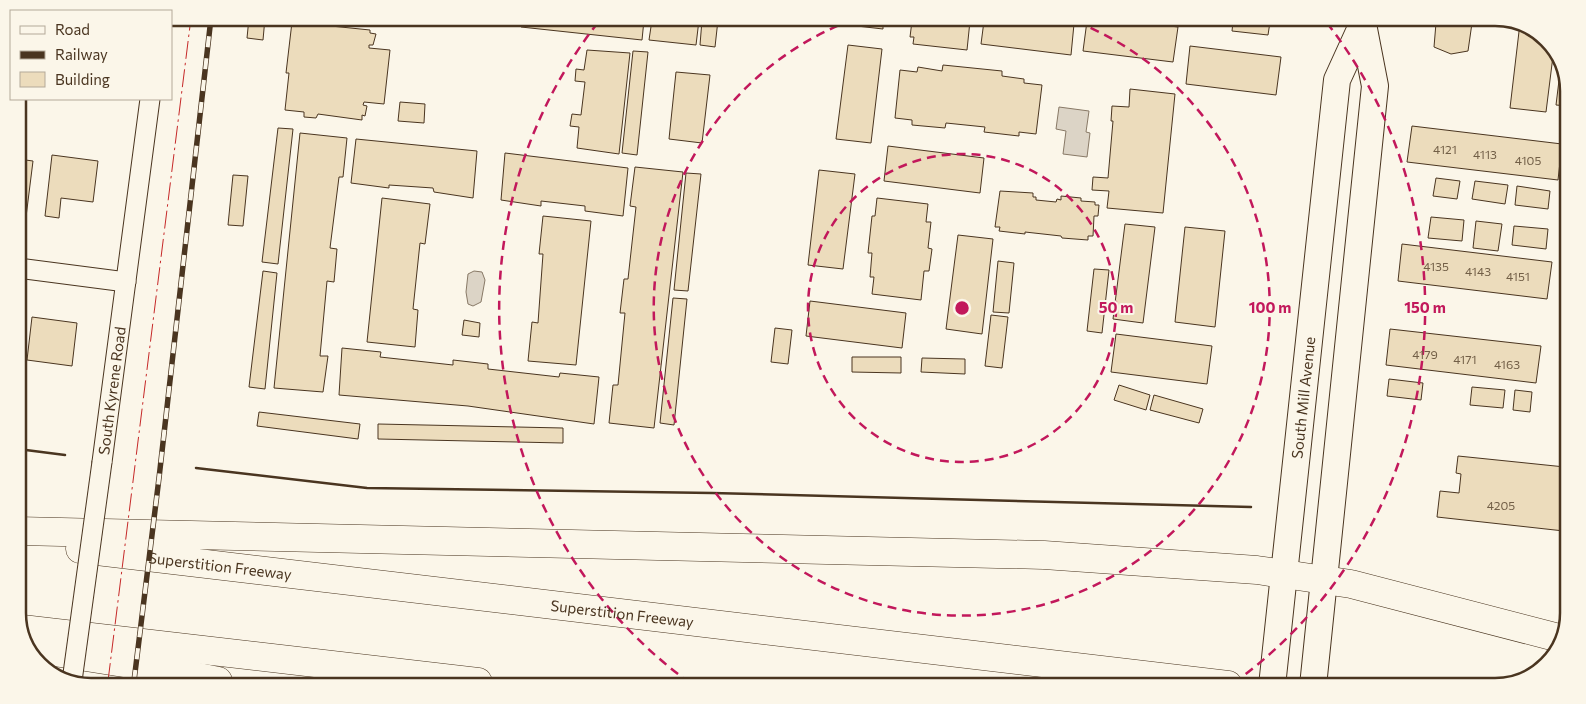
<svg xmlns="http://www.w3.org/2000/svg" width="1586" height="704" font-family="Commissioner,sans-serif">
<rect width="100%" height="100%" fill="#fbf6e9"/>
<!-- water -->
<path fill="#dcd4c6" stroke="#887966" d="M 1059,107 L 1089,111 L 1086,132 L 1090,133 L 1087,157 L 1063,154 L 1066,131 L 1056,129 Z
M 474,271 L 482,272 L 485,280 L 481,302 L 473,306 L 468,304 L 466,292 L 468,274 Z"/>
<!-- building -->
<path fill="#ecdcbc" stroke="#4a3520" d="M 249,18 L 265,18 L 263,40 L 247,38 Z
M 447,19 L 492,19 L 492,24 Z
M 522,19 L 644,20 L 642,40 L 521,27 Z
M 652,20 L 699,20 L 696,45 L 649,40 Z
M 702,20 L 718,20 L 715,47 L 700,45 Z
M 848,21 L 883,21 L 883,29 L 848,25 Z
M 912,21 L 970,21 L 967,50 L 913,44 L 914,37 L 910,37 Z
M 984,21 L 1049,21 L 1074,24 L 1071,55 L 981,44 Z
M 1087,21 L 1139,22 L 1178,27 L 1173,62 L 1083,51 Z
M 292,22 L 370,30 L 370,33 L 376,34 L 373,45 L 369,45 L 369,48 L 390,50 L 384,104 L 364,102 L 363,105 L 367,106 L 365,116 L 362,115 L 362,120 L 318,114 L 316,118 L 304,117 L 304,112 L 285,110 L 289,73 L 286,73 Z
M 1233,22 L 1270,22 L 1268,35 L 1232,31 Z
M 1436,23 L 1472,23 L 1468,51 L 1451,54 L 1434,47 Z
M 1520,23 L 1523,23 L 1554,48 L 1546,112 L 1510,108 Z
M 848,45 L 882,49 L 871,143 L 836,139 Z
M 1190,46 L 1281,57 L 1276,95 L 1186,84 Z
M 587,50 L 630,53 L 619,154 L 577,148 L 579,127 L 570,126 L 572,114 L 581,115 L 585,82 L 575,81 L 576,69 L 584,70 Z
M 633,51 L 648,52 L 637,155 L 622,153 Z
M 943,65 L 1002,71 L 1002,76 L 1024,79 L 1024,83 L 1042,85 L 1036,134 L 1019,132 L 1019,136 L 984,132 L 985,127 L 946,123 L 945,128 L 912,125 L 912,120 L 895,118 L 900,70 L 917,72 L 918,67 L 942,71 Z
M 676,72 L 710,75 L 702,143 L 669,139 Z
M 1560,72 L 1563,72 L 1568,87 L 1568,106 L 1556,105 Z
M 1130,89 L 1175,94 L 1163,213 L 1107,208 L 1109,191 L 1092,190 L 1093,177 L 1108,178 L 1113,121 L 1111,121 L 1112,106 L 1129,107 Z
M 400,102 L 425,104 L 424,123 L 398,121 Z
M 1412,126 L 1562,144 L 1558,180 L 1407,162 Z
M 278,128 L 293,129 L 278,264 L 262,262 Z
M 300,133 L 347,138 L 343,177 L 339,177 L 330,248 L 337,249 L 334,282 L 327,281 L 320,356 L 328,356 L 323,392 L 274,388 Z
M 356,139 L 477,151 L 473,198 L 434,192 L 433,188 L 389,185 L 389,188 L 351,183 Z
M 888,146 L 984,158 L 980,193 L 884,181 Z
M 505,153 L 628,168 L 623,216 L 585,211 L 585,206 L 541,201 L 541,206 L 501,200 Z
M 52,155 L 98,161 L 93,202 L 61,198 L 59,218 L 45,216 Z
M 18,159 L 33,161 L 26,217 L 18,216 Z
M 635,167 L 683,172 L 654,428 L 609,423 L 613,385 L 618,385 L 625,313 L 620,313 L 624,279 L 628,279 L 636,207 L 630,206 Z
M 819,170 L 855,174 L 843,269 L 808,265 Z
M 686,173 L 701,174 L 688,291 L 674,290 Z
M 233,175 L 248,176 L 243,226 L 228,225 Z
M 1436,178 L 1460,181 L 1457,199 L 1433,196 Z
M 1475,181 L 1508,185 L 1505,204 L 1472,199 Z
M 1517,186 L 1550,191 L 1548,209 L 1515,205 Z
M 1000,191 L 1033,193 L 1033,197 L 1036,197 L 1036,200 L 1056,202 L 1057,199 L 1061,200 L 1061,196 L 1081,198 L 1081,201 L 1095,202 L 1095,205 L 1099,205 L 1098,216 L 1094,216 L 1093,236 L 1088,236 L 1088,240 L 1062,238 L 1061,236 L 1025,232 L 1025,234 L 999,231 L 1000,227 L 995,227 Z
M 382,198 L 430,204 L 425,244 L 420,243 L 413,309 L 418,310 L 415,347 L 367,342 Z
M 877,198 L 928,204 L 926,222 L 931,222 L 928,248 L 932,249 L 929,271 L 924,271 L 921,300 L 872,294 L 874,277 L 870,277 L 872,253 L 868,253 L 872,216 L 875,216 Z
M 543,216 L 591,221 L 576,365 L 528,361 L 532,322 L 538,323 L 543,254 L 539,254 Z
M 1431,217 L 1464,220 L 1462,241 L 1428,238 Z
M 1476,221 L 1502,224 L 1498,251 L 1473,248 Z
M 1125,224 L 1155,227 L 1143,323 L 1113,319 Z
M 1514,226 L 1548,229 L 1546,249 L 1512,245 Z
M 1185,227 L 1225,231 L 1215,327 L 1175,322 Z
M 958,235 L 993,239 L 982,334 L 946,329 Z
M 1402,244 L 1552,262 L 1547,299 L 1398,281 Z
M 998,261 L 1014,263 L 1009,313 L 993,312 Z
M 1094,269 L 1109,270 L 1102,333 L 1087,331 Z
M 263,271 L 277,273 L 265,389 L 249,387 Z
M 673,298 L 687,299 L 674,425 L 660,423 Z
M 810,301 L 906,313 L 902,348 L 806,336 Z
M 991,315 L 1008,317 L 1002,368 L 985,366 Z
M 32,317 L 77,323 L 72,366 L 27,360 Z
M 464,320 L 480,323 L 479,337 L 462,335 Z
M 775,328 L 792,330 L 788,364 L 771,362 Z
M 1390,329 L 1541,346 L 1536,383 L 1386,365 Z
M 1116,334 L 1212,346 L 1207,384 L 1111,372 Z
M 342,348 L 381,352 L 380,357 L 453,365 L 453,360 L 488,364 L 488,369 L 559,377 L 560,373 L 599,377 L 594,424 L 468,406 L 339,395 Z
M 852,357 L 901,357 L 901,373 L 852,372 Z
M 922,358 L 965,359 L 965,374 L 921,372 Z
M 1389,379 L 1423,383 L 1421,400 L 1387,396 Z
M 1119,385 L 1150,395 L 1146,410 L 1114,400 Z
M 1472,387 L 1505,390 L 1503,408 L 1470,405 Z
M 1515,390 L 1532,392 L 1530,412 L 1513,410 Z
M 1154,395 L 1203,409 L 1199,423 L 1150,410 Z
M 259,412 L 360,424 L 358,439 L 257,426 Z
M 378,424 L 563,428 L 563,443 L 378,439 Z
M 1458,456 L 1565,467 L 1564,531 L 1437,517 L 1440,491 L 1459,493 L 1461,474 L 1456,473 Z"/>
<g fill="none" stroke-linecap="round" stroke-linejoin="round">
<!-- street casing -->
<g stroke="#4a3520" stroke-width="21">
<g id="street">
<path d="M 18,268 L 126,282"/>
<path id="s1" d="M 102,462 L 150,99"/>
</g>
</g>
<!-- secondary casing -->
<g stroke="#4a3520" stroke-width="28">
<g id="secondary">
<path id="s2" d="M 1272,686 L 1337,80 L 1363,23"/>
<path d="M 1313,686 L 1375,86 L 1363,24"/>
</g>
</g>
<!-- highway casing -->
<g stroke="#4a3520" stroke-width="29">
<g id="highway">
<path d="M 18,531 L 1044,555 L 1257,570 L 1351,584 L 1563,639"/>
<path id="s3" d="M 80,549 L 1228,685"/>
<path d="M 22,629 L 478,682"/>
<path d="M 29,648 L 149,667 L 218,681"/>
</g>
</g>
<!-- street -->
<use href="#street" stroke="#fbf6e9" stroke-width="19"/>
<!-- secondary -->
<use href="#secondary" stroke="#fbf6e9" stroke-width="26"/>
<!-- highway -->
<use href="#highway" stroke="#fbf6e9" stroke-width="28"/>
<!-- rail casing -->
<g stroke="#4a3520" stroke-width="5.5">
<path id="rail" d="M 134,681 L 159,478 L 211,18"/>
</g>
<!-- rail -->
<use href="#rail" stroke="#fbf6e9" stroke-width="4" stroke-dasharray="11" stroke-linecap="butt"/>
<!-- street-bridge casing -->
<g stroke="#4a3520" stroke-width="21" stroke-linecap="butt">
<path id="street-bridge" d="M 72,681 L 102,462"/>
</g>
<!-- street-bridge -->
<use href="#street-bridge" stroke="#fbf6e9" stroke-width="19"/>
<!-- wall -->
<path stroke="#4a3520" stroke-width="2.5" d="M 18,449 L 65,455
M 196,468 L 367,488 L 712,493 L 1251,507"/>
<!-- power -->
<path stroke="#c62828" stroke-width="1" stroke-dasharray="18 4 2.5 4" stroke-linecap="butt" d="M 108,681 L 191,18"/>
</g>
<!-- distance rings -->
<g fill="none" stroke="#c2185b" stroke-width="2.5" stroke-dasharray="9 6">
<circle cx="962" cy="308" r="154"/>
<path d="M1077 22A308 308 0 1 1 849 21"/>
<path d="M690 683A463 463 0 0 1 600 20M1327 23A463 463 0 0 1 1231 685"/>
</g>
<g text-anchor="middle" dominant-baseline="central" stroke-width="4" stroke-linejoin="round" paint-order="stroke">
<!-- number labels -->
<g font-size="12" fill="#725f47">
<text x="1445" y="149">4121</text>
<text x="1485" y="154">4113</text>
<text x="1528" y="160">4105</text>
<text x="1436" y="266">4135</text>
<text x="1478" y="271">4143</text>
<text x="1518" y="276">4151</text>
<text x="1425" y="354">4179</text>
<text x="1465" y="359">4171</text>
<text x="1507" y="364">4163</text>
<text x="1501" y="505">4205</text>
</g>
<!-- street labels -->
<g font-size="15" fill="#4a3520" stroke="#fbf6e9">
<text stroke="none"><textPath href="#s1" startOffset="72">South Kyrene Road</textPath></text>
<text stroke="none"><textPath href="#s2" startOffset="290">South Mill Avenue</textPath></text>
<text stroke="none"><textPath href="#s3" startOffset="141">Superstition Freeway</textPath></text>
<text stroke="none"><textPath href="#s3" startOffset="546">Superstition Freeway</textPath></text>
</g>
</g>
<!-- crop -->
<path d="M0 0H1586V704H0ZM91 26H1495A65 65 0 0 1 1560 91V613A65 65 0 0 1 1495 678H91A65 65 0 0 1 26 613V91A65 65 0 0 1 91 26Z" fill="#fbf6e9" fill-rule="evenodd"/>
<path fill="none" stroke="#4a3520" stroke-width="2.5" d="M91 26H1495A65 65 0 0 1 1560 91V613A65 65 0 0 1 1495 678H91A65 65 0 0 1 26 613V91A65 65 0 0 1 91 26Z"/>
<circle cx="962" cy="308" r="8" fill="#c2185b" stroke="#fbf6e9" stroke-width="2.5"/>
<g font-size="15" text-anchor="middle" font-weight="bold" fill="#c2185b" stroke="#fbf6e9" stroke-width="4" stroke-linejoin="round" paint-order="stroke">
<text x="1116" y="313">50 m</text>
<text x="1270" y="313">100 m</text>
<text x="1425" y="313">150 m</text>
</g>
<!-- legend -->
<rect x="10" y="10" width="162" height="90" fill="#fbf6e9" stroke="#b4a999"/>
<rect x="20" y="26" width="25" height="8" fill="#fbf6e9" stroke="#b4a999"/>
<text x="55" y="35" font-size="15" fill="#4a3520">Road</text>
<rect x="20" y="51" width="25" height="8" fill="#4a3520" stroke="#b4a999"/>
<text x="55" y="60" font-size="15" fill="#4a3520">Railway</text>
<rect x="20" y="72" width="25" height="15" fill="#ecdcbc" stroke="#b4a999"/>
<text x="55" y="85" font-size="15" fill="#4a3520">Building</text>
</svg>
